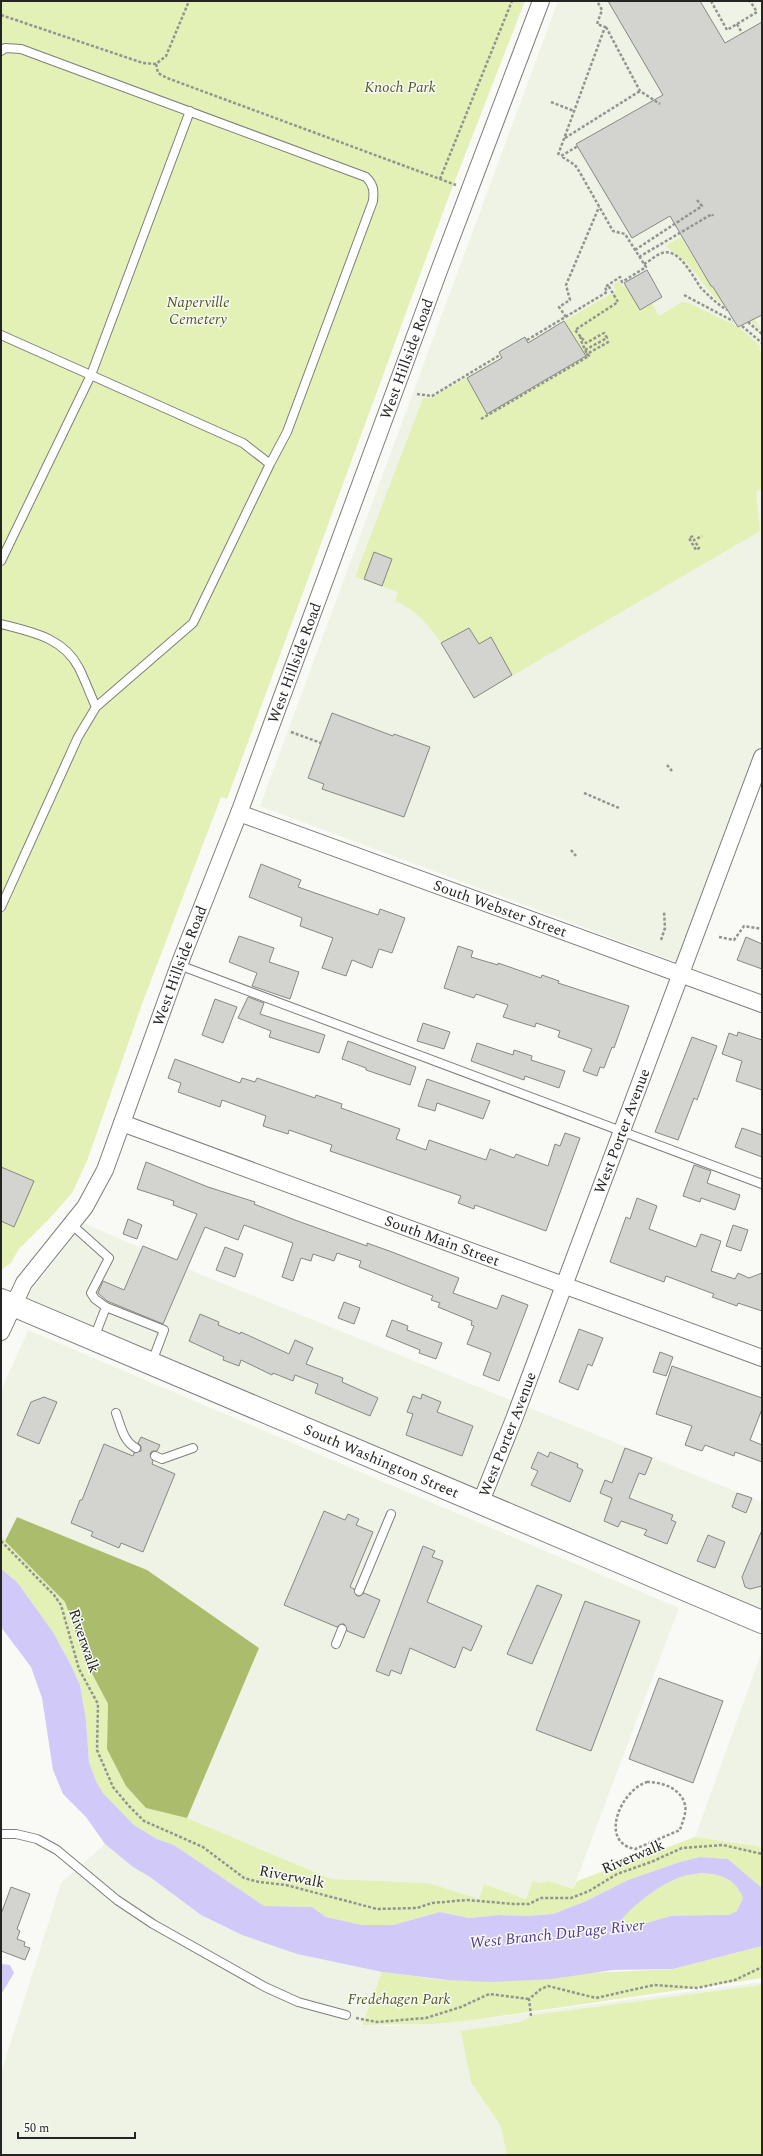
<svg xmlns="http://www.w3.org/2000/svg" width="763" height="2156" font-family="Spectral,serif">
<rect width="100%" height="100%" fill="#f9faf5"/>
<!-- built -->
<path fill="#eff3e6" d="M 558,1 L 762,1 L 762,755 L 684,965 L 260,806 Z
M 86,1221 L 86,1224 L 202,1275 L 762,1502 L 762,1611 L 484,1495 L 172,1359 L 24,1300 Z
M 28,1330 L 679,1608 L 573,1889 L 549,1881 L 539,1883 L 527,1899 L 484,1884 L 479,1900 L 428,1883 L 331,1879 L 187,1818 L 258,1648 L 147,1570 L 17,1517 L 5,1541 L 1,1536 L 1,1391 Z
M 762,1651 L 762,1847 L 695,1837 Z
M 105,1844 L 133,1867 L 150,1877 L 201,1915 L 242,1935 L 297,1954 L 382,1972 L 362,2025 L 392,2026 L 473,2020 L 762,1982 L 762,2155 L 1,2155 L 1,2073 L 61,1883 Z"/>
<!-- green -->
<path fill="#e3f0b6" d="M 1,1 L 525,1 L 449,196 L 227,799 L 221,797 L 142,1004 L 87,1161 L 72,1193 L 50,1218 L 19,1249 L 11,1263 L 1,1270 Z
M 681,237 L 711,286 L 753,319 L 755,319 L 762,331 L 753,323 L 728,309 L 714,297 L 687,263 L 666,246 Z
M 647,270 L 662,297 L 652,303 L 659,316 L 682,302 L 689,303 L 739,327 L 761,347 L 759,349 L 762,353 L 762,490 L 756,491 L 760,531 L 474,698 C 454,665 433,616 395,601 L 398,592 L 355,577 L 423,398 L 431,398 L 616,291 L 613,285 L 619,281 L 623,287 Z
M 1,1536 L 65,1602 L 86,1662 L 108,1704 L 107,1749 L 146,1808 L 187,1818 L 331,1879 L 428,1883 L 479,1899 L 484,1884 L 526,1899 L 533,1881 L 539,1883 L 549,1881 L 573,1889 L 577,1881 L 695,1837 L 762,1847 L 762,1888 L 728,1859 L 700,1857 L 680,1862 L 628,1880 L 584,1902 L 553,1914 L 526,1916 L 499,1915 L 469,1918 L 440,1912 L 393,1925 L 362,1925 L 326,1917 L 312,1907 L 264,1906 L 174,1845 L 157,1839 L 134,1825 L 103,1793 L 96,1781 L 89,1762 L 86,1720 L 80,1685 L 71,1665 L 53,1632 L 17,1582 L 1,1569 Z
M 700,1873 C 720,1874 735,1878 743,1898 L 737,1911 L 729,1916 L 671,1916 L 643,1924 L 625,1924 L 622,1918 C 636,1903 657,1887 676,1879 C 683,1875 692,1875 700,1873 Z
M 762,1946 L 762,1978 L 473,2020 L 433,2024 L 362,2025 L 382,1972 L 442,1980 L 673,1969 Z
M 762,1985 L 762,2155 L 507,2155 L 501,2126 L 471,2082 L 461,2031 L 521,2022 L 534,2015 Z"/>
<!-- forest -->
<path fill="#abbc6c" d="M 17,1517 L 147,1570 L 259,1648 L 187,1818 L 146,1808 L 126,1786 L 107,1749 L 108,1704 L 86,1662 L 65,1602 L 5,1541 Z"/>
<!-- water -->
<path fill="#d1caf8" fill-rule="evenodd" d="M 1,1569 L 17,1582 L 53,1632 L 71,1665 L 80,1685 L 86,1720 L 89,1762 L 96,1781 L 103,1793 L 134,1825 L 157,1839 L 174,1845 L 264,1906 L 312,1907 L 326,1917 L 362,1925 L 393,1925 L 440,1912 L 469,1918 L 499,1915 L 526,1916 L 553,1914 L 584,1902 L 628,1880 L 680,1862 L 700,1857 L 728,1859 L 762,1888 L 762,1946 L 673,1969 L 613,1970 L 552,1979 L 490,1982 L 447,1980 L 382,1972 L 297,1954 L 242,1935 L 201,1915 L 150,1877 L 133,1867 L 105,1844 L 86,1817 L 63,1794 L 53,1770 L 42,1698 L 31,1667 L 1,1627 ZM 700,1873 C 720,1874 735,1878 743,1898 L 737,1911 L 729,1915 L 671,1916 L 643,1924 L 625,1923 L 623,1918 C 636,1903 657,1887 676,1879 C 683,1875 692,1875 700,1873 Z
M 1,1964 L 10,1965 L 14,1973 L 2,1993 Z"/>
<!-- building -->
<path fill="#d3d4cf" stroke="#878883" d="M 608,1 L 700,1 L 725,43 L 762,22 L 762,315 L 738,327 L 713,287 L 711,286 L 670,216 L 632,238 L 576,144 L 663,95 Z
M 647,270 L 662,297 L 640,310 L 624,283 Z
M 564,321 L 586,356 L 487,414 L 467,378 L 502,358 L 499,352 L 525,337 L 528,343 Z
M 374,552 L 392,559 L 382,586 L 364,579 Z
M 469,628 L 479,644 L 491,637 L 512,675 L 474,698 L 441,643 Z
M 332,713 L 393,736 L 394,734 L 430,747 L 404,817 L 322,789 L 324,784 L 308,778 Z
M 261,864 L 301,880 L 298,887 L 378,915 L 380,909 L 405,918 L 392,953 L 379,949 L 372,968 L 352,960 L 346,976 L 322,968 L 333,938 L 300,926 L 302,918 L 249,897 Z
M 239,936 L 274,948 L 269,962 L 299,972 L 290,999 L 252,986 L 257,973 L 229,962 Z
M 746,937 L 762,944 L 762,969 L 737,960 Z
M 458,946 L 473,951 L 471,957 L 498,965 L 498,963 L 541,978 L 542,975 L 559,981 L 558,983 L 629,1006 L 614,1048 L 612,1047 L 604,1068 L 600,1067 L 597,1076 L 583,1071 L 592,1049 L 558,1037 L 560,1031 L 536,1023 L 535,1027 L 503,1017 L 508,1005 L 476,994 L 474,998 L 444,988 Z
M 248,997 L 264,1003 L 260,1014 L 325,1035 L 319,1053 L 269,1037 L 271,1031 L 238,1018 Z
M 215,999 L 237,1007 L 223,1043 L 202,1035 Z
M 423,1023 L 450,1032 L 444,1049 L 417,1041 Z
M 738,1032 L 762,1040 L 762,1090 L 736,1081 L 742,1061 L 722,1054 L 729,1033 L 737,1036 Z
M 692,1037 L 717,1046 L 697,1100 L 694,1098 L 678,1140 L 655,1132 Z
M 348,1041 L 416,1067 L 410,1085 L 366,1070 L 366,1068 L 342,1059 Z
M 477,1043 L 513,1055 L 514,1050 L 532,1056 L 531,1060 L 565,1071 L 559,1088 L 525,1076 L 524,1080 L 471,1061 Z
M 175,1059 L 240,1083 L 242,1078 L 255,1082 L 257,1078 L 315,1098 L 316,1095 L 342,1104 L 341,1108 L 400,1129 L 396,1139 L 426,1150 L 429,1140 L 486,1160 L 490,1149 L 514,1158 L 516,1154 L 548,1166 L 555,1144 L 560,1146 L 565,1133 L 580,1138 L 546,1231 L 475,1205 L 474,1209 L 458,1203 L 461,1196 L 330,1151 L 332,1145 L 289,1130 L 288,1134 L 263,1126 L 266,1116 L 222,1100 L 220,1107 L 178,1092 L 181,1083 L 168,1078 Z
M 427,1079 L 490,1101 L 483,1119 L 437,1103 L 435,1111 L 418,1106 Z
M 742,1128 L 762,1135 L 762,1157 L 735,1147 Z
M 146,1162 L 208,1187 L 255,1202 L 254,1204 L 295,1220 L 367,1246 L 367,1243 L 392,1252 L 459,1278 L 453,1293 L 497,1309 L 502,1295 L 528,1305 L 499,1381 L 483,1375 L 491,1353 L 467,1344 L 474,1326 L 471,1325 L 472,1321 L 438,1307 L 440,1303 L 431,1300 L 433,1296 L 359,1267 L 361,1261 L 337,1253 L 334,1261 L 313,1254 L 311,1261 L 301,1258 L 293,1281 L 282,1277 L 293,1243 L 244,1225 L 238,1240 L 205,1227 L 163,1324 L 107,1301 L 98,1293 L 103,1281 L 124,1290 L 143,1246 L 177,1260 L 197,1214 L 173,1205 L 174,1201 L 137,1189 Z
M 694,1165 L 711,1171 L 707,1183 L 740,1195 L 735,1210 L 701,1198 L 700,1202 L 683,1196 Z
M 1,1167 L 34,1181 L 14,1227 L 1,1221 Z
M 637,1198 L 657,1206 L 649,1229 L 696,1247 L 701,1234 L 721,1241 L 711,1271 L 735,1279 L 738,1273 L 749,1278 L 762,1273 L 762,1311 L 738,1303 L 737,1306 L 712,1297 L 714,1294 L 666,1276 L 664,1282 L 610,1262 L 626,1217 L 630,1219 Z
M 128,1219 L 142,1225 L 137,1239 L 123,1234 Z
M 733,1225 L 748,1230 L 741,1251 L 726,1246 Z
M 225,1247 L 243,1254 L 235,1277 L 216,1270 Z
M 344,1302 L 360,1308 L 354,1324 L 338,1318 Z
M 200,1314 L 219,1322 L 218,1325 L 240,1334 L 241,1332 L 289,1354 L 295,1340 L 313,1348 L 306,1364 L 343,1378 L 342,1382 L 378,1398 L 370,1416 L 315,1393 L 318,1384 L 295,1375 L 293,1381 L 273,1373 L 272,1375 L 241,1360 L 239,1366 L 223,1360 L 224,1357 L 189,1341 Z
M 392,1320 L 408,1326 L 407,1330 L 442,1343 L 436,1359 L 419,1353 L 420,1350 L 386,1336 Z
M 579,1329 L 603,1338 L 592,1366 L 588,1364 L 578,1390 L 559,1382 Z
M 660,1352 L 673,1357 L 666,1376 L 653,1372 Z
M 672,1366 L 762,1398 L 762,1409 L 750,1440 L 762,1445 L 762,1462 L 735,1452 L 734,1456 L 705,1445 L 702,1451 L 685,1445 L 692,1426 L 656,1414 Z
M 422,1394 L 441,1402 L 437,1412 L 473,1426 L 462,1456 L 406,1435 L 413,1414 L 407,1412 L 413,1396 L 421,1399 Z
M 44,1397 L 57,1402 L 39,1444 L 17,1435 L 31,1402 Z
M 141,1437 L 160,1445 L 157,1451 L 152,1451 L 150,1454 L 153,1461 L 152,1464 L 175,1474 L 143,1552 L 121,1543 L 119,1548 L 91,1536 L 93,1532 L 71,1523 L 80,1500 L 82,1500 L 104,1444 L 133,1456 L 134,1453 L 141,1451 L 141,1446 L 138,1443 Z
M 625,1448 L 652,1458 L 645,1475 L 639,1473 L 629,1498 L 673,1515 L 671,1520 L 676,1522 L 667,1544 L 644,1535 L 647,1530 L 621,1521 L 618,1527 L 604,1521 L 612,1498 L 600,1493 L 605,1480 L 612,1483 Z
M 538,1452 L 548,1457 L 550,1452 L 578,1464 L 577,1467 L 583,1470 L 570,1502 L 531,1485 L 538,1471 L 531,1468 Z
M 737,1493 L 752,1498 L 746,1513 L 732,1507 Z
M 324,1511 L 345,1520 L 348,1514 L 359,1519 L 356,1525 L 373,1532 L 350,1587 L 354,1589 L 357,1596 L 360,1596 L 364,1593 L 380,1600 L 364,1638 L 347,1631 L 344,1624 L 341,1624 L 337,1627 L 284,1605 Z
M 762,1530 L 762,1586 L 750,1589 L 745,1587 L 742,1577 Z
M 708,1535 L 725,1542 L 715,1568 L 697,1561 Z
M 423,1546 L 435,1551 L 432,1557 L 443,1561 L 427,1602 L 482,1626 L 471,1651 L 463,1647 L 455,1668 L 410,1648 L 401,1674 L 391,1670 L 389,1676 L 376,1671 Z
M 537,1585 L 562,1595 L 532,1664 L 507,1654 Z
M 585,1601 L 640,1621 L 591,1751 L 536,1730 Z
M 659,1678 L 723,1701 L 693,1783 L 629,1759 Z
M 11,1887 L 30,1894 L 17,1929 L 20,1931 L 17,1939 L 25,1942 L 24,1946 L 30,1948 L 25,1960 L 1,1951 L 1,1914 Z"/>
<g fill="none" stroke-linecap="round" stroke-linejoin="round">
<!-- service casing -->
<g stroke="#7e7f7b" stroke-width="10">
<path id="service" d="M 1,51 L 5,48 L 21,49 L 366,177 C 374,185 374,191 373,201 L 287,432 L 270,464
M 1,335 L 243,443 L 270,464 L 193,623 L 96,707 L 78,737 L 1,907
M 1,561 L 91,375 L 190,111
M 1,624 C 31,632 63,637 79,668 C 85,680 90,694 96,707
M 179,965 L 762,1184
M 71,1224 L 109,1258 L 91,1293 L 95,1299 L 106,1307
M 94,1338 L 106,1307 L 164,1330 L 152,1362
M 116,1413 C 121,1426 123,1441 136,1448
M 155,1456 L 162,1459 L 193,1448
M 359,1591 L 391,1514
M 336,1644 L 342,1629
M 1,1834 L 16,1834 L 37,1839 L 57,1850 L 117,1900 L 153,1924 L 265,1987 L 298,2002 L 346,2015"/>
</g>
<!-- minor casing -->
<g stroke="#7e7f7b" stroke-width="18">
<g id="minor">
<path id="s1" d="M 239,813 L 762,1004"/>
<path id="s2" d="M 122,1123 L 762,1358"/>
<path id="s3" d="M 1,1332 L 24,1283 L 85,1207 L 105,1170 L 179,965 L 239,813 L 440,268 L 541,1"/>
<path id="s4" d="M 480,1504 L 514,1419 L 762,757"/>
</g>
</g>
<!-- secondary casing -->
<g stroke="#7e7f7b" stroke-width="24">
<g id="secondary">
<path id="s5" d="M 1,1300 L 762,1622"/>
</g>
</g>
<!-- path -->
<path stroke="#939491" stroke-width="2.5" stroke-dasharray="3 2" stroke-linecap="butt" d="M 711,1 L 727,30 L 757,12 L 750,1
M 1,15 L 143,63 L 156,64 L 166,56 L 189,1
M 737,24 L 742,33
M 606,27 L 640,91 L 660,104
M 156,64 L 158,73 L 167,78 L 456,185
M 551,102 L 574,111
M 565,138 L 640,91
M 558,155 L 605,27 L 597,24 L 602,10 L 597,1
M 440,179 L 512,1
M 635,250 L 702,206 L 697,200
M 639,257 L 712,214 L 713,216
M 644,264 C 650,261 656,255 662,253 C 679,247 693,277 701,288 C 709,296 717,304 727,310
M 684,295 L 733,321
M 566,317 L 559,307 L 570,300 L 566,285 L 599,207
M 748,322 L 762,334
M 742,326 L 762,343
M 580,336 L 582,343 L 587,354
M 527,340 L 607,292 L 605,287 L 620,277 L 622,282 L 646,267 L 625,234 L 613,231 L 579,171 L 575,165 L 561,156 L 578,146
M 585,350 L 607,338 L 604,333 L 586,343 L 575,330 L 618,302 L 608,285
M 417,394 L 432,396 L 500,355
M 481,419 L 589,356 L 587,354 L 610,341
M 693,536 L 689,538 L 696,550 L 699,548 L 694,540 L 702,536
M 291,732 L 321,743
M 667,765 L 672,771
M 584,793 L 619,808
M 571,850 L 576,856
M 719,937 L 734,940 L 744,926 L 762,929
M 661,940 L 665,928 L 664,911
M 1,1541 L 54,1595 L 61,1605 L 79,1669 L 98,1704 L 97,1750 L 113,1787 L 129,1806 L 144,1821 L 203,1847 L 244,1878 L 259,1882 L 286,1885 L 377,1909 L 417,1908 L 432,1903 L 467,1900 L 514,1904 L 529,1904 L 541,1898 L 571,1898 L 589,1891 L 617,1874 L 651,1862 L 682,1848 L 723,1845 L 762,1854
M 647,1782 C 662,1782 681,1788 685,1805 C 687,1812 682,1823 680,1830 L 635,1849 C 598,1842 621,1790 647,1782 Z
M 531,2016 L 529,1999 L 541,1989 L 548,1986 L 596,1998 L 654,1985 L 697,1988 L 735,1980 L 762,1967
M 356,2018 L 377,2022 L 426,2018 L 461,2007 L 489,1994 L 529,1999"/>
<!-- service -->
<use href="#service" stroke="#fff" stroke-width="8"/>
<!-- minor -->
<use href="#minor" stroke="#fff" stroke-width="16"/>
<!-- secondary -->
<use href="#secondary" stroke="#fff" stroke-width="22"/>
</g>
<g text-anchor="middle" dominant-baseline="central" stroke-width="3" stroke-linejoin="round" paint-order="stroke">
<!-- park labels -->
<g font-size="15" font-style="italic" fill="#505b21" stroke="#f9faf5">
<text x="400" y="87">Knoch Park</text>
<text x="198" y="302">Naperville<tspan x="198" dy="17">Cemetery</tspan></text>
<text x="399" y="1999">Fredehagen Park</text>
</g>
<!-- street labels -->
<g font-size="15" fill="#242523" stroke="#f9faf5">
<text stroke="none"><textPath href="#s3" startOffset="1059">West Hillside Road</textPath></text>
<text stroke="none"><textPath href="#s3" startOffset="735">West Hillside Road</textPath></text>
<text stroke="none"><textPath href="#s1" startOffset="278">South Webster Street</textPath></text>
<text stroke="none"><textPath href="#s3" startOffset="411">West Hillside Road</textPath></text>
<text stroke="none"><textPath href="#s4" startOffset="399">West Porter Avenue</textPath></text>
<text stroke="none"><textPath href="#s2" startOffset="341">South Main Street</textPath></text>
<text stroke="none"><textPath href="#s4" startOffset="75">West Porter Avenue</textPath></text>
<text stroke="none"><textPath href="#s5" startOffset="413">South Washington Street</textPath></text>
<text transform="translate(84 1641) rotate(71)">Riverwalk</text>
<text transform="translate(633 1857) rotate(-23)">Riverwalk</text>
<text transform="translate(292 1877) rotate(11)">Riverwalk</text>
</g>
<!-- water labels -->
<g font-size="16" font-style="italic" fill="#543c92" stroke="#f9faf5">
<text transform="translate(557 1934) rotate(-6)">West Branch DuPage River</text>
</g>
</g>
<!-- border -->
<rect width="763" height="2156" fill="none" stroke="#242523" stroke-width="4"/>
<!-- scale -->
<path d="M18 2132v6h117v-6" fill="none" stroke="#242523" stroke-width="2"/>
<text x="24" y="2132" font-size="12" fill="#242523" stroke="#f9faf5" stroke-width="3" paint-order="stroke">50 m</text>
</svg>
